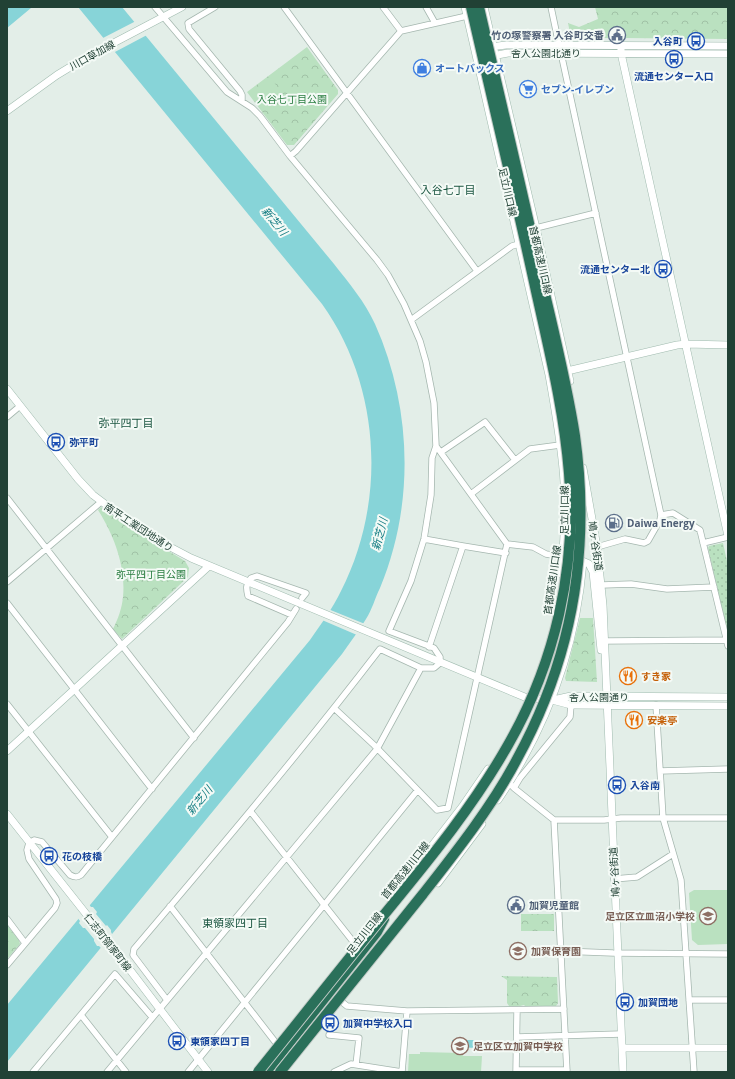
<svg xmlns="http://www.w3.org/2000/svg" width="735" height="1079" font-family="'Open Sans','Noto Sans JP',sans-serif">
<defs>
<pattern id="grass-dots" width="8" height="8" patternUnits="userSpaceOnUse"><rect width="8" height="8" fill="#bae1c0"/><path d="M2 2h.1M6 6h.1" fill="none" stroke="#a0c2a6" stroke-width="1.8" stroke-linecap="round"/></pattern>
<pattern id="forest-crowns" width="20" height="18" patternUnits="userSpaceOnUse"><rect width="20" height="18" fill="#bae1c0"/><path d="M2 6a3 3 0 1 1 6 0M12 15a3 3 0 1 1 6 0" fill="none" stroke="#a0c2a6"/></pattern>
</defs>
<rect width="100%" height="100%" fill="#e3eee8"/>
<!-- grass -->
<path fill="url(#grass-dots)" d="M 723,543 L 728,566 L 728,634 L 708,548 L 709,546 Z"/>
<!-- forest -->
<path fill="url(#forest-crowns)" d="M 595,7 L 728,7 L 728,39 L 622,38 L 622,28 L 610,28 L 609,38 L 571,38 L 568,23 L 579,27 L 598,19 Z
M 307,47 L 338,90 L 338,94 L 294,145 L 287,145 L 247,92 Z
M 101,507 L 127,526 L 185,561 L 189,568 L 188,577 L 122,639 L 113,629 C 118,619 122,608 123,597 C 126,567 114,535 98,510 Z
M 580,618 L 593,618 L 597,682 L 566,681 L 565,678 Z
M 521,914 L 554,914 L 554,931 L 521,931 Z
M 7,925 L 19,940 L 20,944 L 7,959 Z
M 501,976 L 557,977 L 558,1003 L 556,1006 L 525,1006 L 524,1005 L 520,1006 L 509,1006 L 507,1003 L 507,980 Z"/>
<!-- pitch -->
<path fill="#bae1c0" d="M 270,77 L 281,92 L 269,101 L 258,86 Z
M 694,890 L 728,890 L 728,944 L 698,945 L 692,940 L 689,893 Z
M 420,1052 L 462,1053 L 463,1056 L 482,1056 L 481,1072 L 408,1072 L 409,1054 L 420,1054 Z"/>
<!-- water -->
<path fill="#87d4d8" d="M 7,7 L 30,7 L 31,8 L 7,28 Z
M 78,7 L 122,7 L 334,264 C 349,283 365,302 375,324 C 412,407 415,504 380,588 C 375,598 372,610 366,619 C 359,631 350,642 342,654 L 7,1062 L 7,1005 L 310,640 C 321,624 333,608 341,591 C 387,501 381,386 322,304 Z
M 452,1040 L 477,1040 L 477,1048 L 452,1047 Z"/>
<!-- pier -->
<path fill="#e3eee8" d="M 136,21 L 147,35 L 113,53 L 101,39 Z
M 328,609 L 365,624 L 357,635 L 322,620 Z
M 88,903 L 91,907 L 93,907 L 97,912 L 96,914 L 106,926 L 107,925 L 111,930 L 111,932 L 113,936 L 102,949 L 99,946 L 97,946 L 94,941 L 94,939 L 85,928 L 83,928 L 79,923 L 80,921 L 77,917 Z"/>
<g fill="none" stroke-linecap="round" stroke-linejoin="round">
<!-- street casing -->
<g stroke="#a5b7af" stroke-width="7">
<path id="street" d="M 155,7 L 227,92 L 252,108 L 260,116 L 290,156 L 377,260 L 388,275 L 404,304 L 420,341 L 426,362 L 434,403 L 436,446 L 432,458 L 431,495 L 424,539 L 411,581 L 389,631 L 434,648 L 440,657 L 440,663 L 434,668 L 421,668 L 380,649 C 301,752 218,850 134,949 L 133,955 L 167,1000
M 215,7 L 188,23 L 189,29 L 240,91 L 242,95 L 242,101
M 284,7 L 477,271
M 383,7 L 401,31
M 426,7 L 435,23
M 551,7 L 559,45
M 561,53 L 661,515 L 660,520 L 648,541 L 644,543 L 625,539 L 597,547
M 290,156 L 296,151 L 401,31 L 467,16
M 536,228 L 596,213
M 411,320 L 512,246 L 519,244
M 7,417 L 20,406
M 441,452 L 485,422 L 515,460
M 471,494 L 530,449 L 560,445
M 7,498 L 194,738
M 661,515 L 673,513 L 700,530 L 728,646
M 424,539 L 463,546 L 506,553
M 703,543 L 728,537
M 507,544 L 533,547 L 546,554 L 563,557
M 7,582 L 101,502
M 602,585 L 631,584 L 667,589 L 714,587
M 7,603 L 152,789
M 292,615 L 248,596 C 246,588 246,584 251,578 L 257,576 L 306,593 L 302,598
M 605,641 L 727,640
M 429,647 L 463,546
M 7,704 L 112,837
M 656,705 L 663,818 L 681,880 L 694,1072
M 334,708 L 374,745 L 437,810 L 448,808 L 507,544 L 436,446
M 660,771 L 728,769
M 512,786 L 514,788 L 520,778 L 570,717 L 571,705
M 514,788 L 554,820 L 604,820 L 621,818 L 728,818
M 251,812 L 355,944
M 554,820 L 567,1072
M 614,879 L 637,877 L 673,854
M 170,906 L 276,1043
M 7,919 L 25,943
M 561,951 L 613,953 L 728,954
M 7,965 L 55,908 L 57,903 L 56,899 L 29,859 L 27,850 L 29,843 L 34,840 L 42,842 L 70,875 C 74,877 77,878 81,875 L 288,622 L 296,609
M 689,1000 L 728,1000
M 342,1002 L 347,1006 L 407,1011 L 564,1009
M 81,1015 L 126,1072
M 329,1035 L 359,1038 L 356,1065
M 517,1037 L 621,1034
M 516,1070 L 567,1070
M 33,1072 L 115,974 L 152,1017
M 107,1072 L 377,749 L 421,668
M 188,1072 L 417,791
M 334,1072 L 351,1064 L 402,1072
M 402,1072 L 407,1011
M 516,1072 L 517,1011"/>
</g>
<!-- secondary casing -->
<g stroke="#a0bbaf" stroke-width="8">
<path id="secondary" d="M 465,7 L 549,375 C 555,410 562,446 564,482 C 566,512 564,544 561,574
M 484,7 L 536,228 L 570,381
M 621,46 L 621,53 L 728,536
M 490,47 L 506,45 L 728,46
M 492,56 L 508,53 L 728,54
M 7,111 L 57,75 L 85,58 L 182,7
M 563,372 L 677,345 L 686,344 L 728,345
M 7,389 L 78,479 L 93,495 L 129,522 L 155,539 L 191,558 L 527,698 L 552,700 L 571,705 L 728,706
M 583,468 L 597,547 L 603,605 L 623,1072
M 580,560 L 589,564 L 593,572 L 601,650
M 553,700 L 571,696 L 728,697
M 7,751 L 209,566
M 498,800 C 546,729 576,648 583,562
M 7,814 L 117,953 L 208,1072
M 438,883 L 482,824
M 394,895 L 462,807 L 488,769
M 622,1048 L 728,1048"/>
</g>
<!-- highway casing -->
<g stroke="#c1cac6" stroke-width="12">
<path id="highway" d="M 266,1072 L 377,932 L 384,919"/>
</g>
<!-- street -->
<use href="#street" stroke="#fff" stroke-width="5.5"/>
<!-- secondary -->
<use href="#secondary" stroke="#fff" stroke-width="7"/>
<!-- highway -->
<use href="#highway" stroke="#2a705a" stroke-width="10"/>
<!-- highway-bridge casing -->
<g stroke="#c1cac6" stroke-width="12" stroke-linecap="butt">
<path id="highway-bridge" d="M 258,1072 C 300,1020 341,968 383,916 C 428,861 473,807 508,745 C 555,663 577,568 569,473 C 564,409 548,346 534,282 C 514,190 492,99 471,7
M 280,1072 C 328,1012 376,953 423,894 C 456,852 493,805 517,759 C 573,657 591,551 575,436 C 567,384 554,333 542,281 C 522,190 500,98 479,7"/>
</g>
<!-- highway-bridge -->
<use href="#highway-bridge" stroke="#2a705a" stroke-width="10"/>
</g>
<!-- icons -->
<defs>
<g id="civic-ring" transform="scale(0.9)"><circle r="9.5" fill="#f4faf6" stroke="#5c6f8a" stroke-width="1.5"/><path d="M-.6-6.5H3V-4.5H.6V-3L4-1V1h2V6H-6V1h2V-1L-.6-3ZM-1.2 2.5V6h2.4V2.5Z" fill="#5c6f8a"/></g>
<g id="bus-ring" transform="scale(0.9)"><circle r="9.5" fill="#f4faf6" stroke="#1a4fb4" stroke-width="1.5"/><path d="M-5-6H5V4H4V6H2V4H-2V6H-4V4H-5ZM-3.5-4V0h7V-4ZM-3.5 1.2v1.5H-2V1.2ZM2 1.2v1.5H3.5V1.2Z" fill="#1a4fb4"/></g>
<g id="shop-ring" transform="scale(0.9)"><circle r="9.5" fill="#f4faf6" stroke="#3f7fe0" stroke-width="1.5"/><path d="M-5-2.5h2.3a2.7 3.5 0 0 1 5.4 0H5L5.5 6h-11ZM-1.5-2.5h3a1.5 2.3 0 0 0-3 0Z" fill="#3f7fe0"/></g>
<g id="supermarket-ring" transform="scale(0.9)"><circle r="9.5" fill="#f4faf6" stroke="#3f7fe0" stroke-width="1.5"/><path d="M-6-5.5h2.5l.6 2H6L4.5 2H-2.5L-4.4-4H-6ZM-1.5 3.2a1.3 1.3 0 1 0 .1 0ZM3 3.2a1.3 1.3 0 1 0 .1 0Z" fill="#3f7fe0"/></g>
<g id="fuel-ring" transform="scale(0.9)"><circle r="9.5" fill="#f4faf6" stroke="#5c6f8a" stroke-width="1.5"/><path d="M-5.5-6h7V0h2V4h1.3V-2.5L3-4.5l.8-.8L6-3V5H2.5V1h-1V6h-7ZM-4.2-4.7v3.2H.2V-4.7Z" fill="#5c6f8a"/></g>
<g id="restaurant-ring" transform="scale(0.9)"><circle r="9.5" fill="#f4faf6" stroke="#e8710a" stroke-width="1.5"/><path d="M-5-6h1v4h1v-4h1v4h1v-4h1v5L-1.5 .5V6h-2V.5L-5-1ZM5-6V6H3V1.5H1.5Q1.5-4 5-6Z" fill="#e8710a"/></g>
<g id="school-ring" transform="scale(0.9)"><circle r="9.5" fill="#f4faf6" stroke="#8d6e63" stroke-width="1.5"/><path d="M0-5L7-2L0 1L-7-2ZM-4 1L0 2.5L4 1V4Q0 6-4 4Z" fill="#8d6e63"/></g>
</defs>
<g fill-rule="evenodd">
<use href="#civic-ring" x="617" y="35"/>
<use href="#bus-ring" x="696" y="41"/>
<use href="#bus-ring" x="674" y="59"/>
<use href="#shop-ring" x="422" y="68"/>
<use href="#supermarket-ring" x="528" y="89"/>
<use href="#bus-ring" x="663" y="269"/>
<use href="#bus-ring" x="56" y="442"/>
<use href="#fuel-ring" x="614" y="523"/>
<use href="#restaurant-ring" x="628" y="676"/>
<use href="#restaurant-ring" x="634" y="720"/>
<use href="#bus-ring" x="617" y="785"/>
<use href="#bus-ring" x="49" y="856"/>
<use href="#civic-ring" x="516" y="905"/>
<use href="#school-ring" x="708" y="916"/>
<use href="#school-ring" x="518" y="951"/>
<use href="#bus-ring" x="625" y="1002"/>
<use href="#bus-ring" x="330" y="1023"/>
<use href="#bus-ring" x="177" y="1041"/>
<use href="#school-ring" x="460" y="1046"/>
</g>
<g text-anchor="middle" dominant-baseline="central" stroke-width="4" stroke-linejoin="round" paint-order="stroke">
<!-- service labels -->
<g font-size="10" font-weight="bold" fill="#4e5e75" stroke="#f4faf6" text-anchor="start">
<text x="604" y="35" text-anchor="end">竹の塚警察署 入谷町交番</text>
<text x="627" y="523">Daiwa Energy</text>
<text x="529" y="905">加賀児童館</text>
</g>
<!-- transit labels -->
<g font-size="10" font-weight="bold" fill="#164399" stroke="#f4faf6" text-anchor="start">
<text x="683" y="41" text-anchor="end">入谷町</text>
<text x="674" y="76" text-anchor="middle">流通センター入口</text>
<text x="650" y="269" text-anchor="end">流通センター北</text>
<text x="69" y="442">弥平町</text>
<text x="630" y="785">入谷南</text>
<text x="62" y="856">花の枝橋</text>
<text x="638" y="1002">加賀団地</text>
<text x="343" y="1023">加賀中学校入口</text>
<text x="190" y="1041">東領家四丁目</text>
</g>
<!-- street labels -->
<g font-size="10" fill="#214135" stroke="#f4faf6">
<text x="546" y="53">舎人公園北通り</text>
<text transform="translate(92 55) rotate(-29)">川口草加線</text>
<text transform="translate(508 192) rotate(77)">足立川口線</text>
<text transform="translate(541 260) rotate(77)">首都高速川口線</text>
<text transform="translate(564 510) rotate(-90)">足立川口線</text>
<text transform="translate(139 527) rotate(33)">南平工業団地通り</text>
<text transform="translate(596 546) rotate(82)">鳩ヶ谷街道</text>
<text transform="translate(552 580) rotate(-82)">首都高速川口線</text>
<text x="599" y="697">舎人公園通り</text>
<text transform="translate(405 870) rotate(-51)">首都高速川口線</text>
<text transform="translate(614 872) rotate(-93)">鳩ヶ谷街道</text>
<text transform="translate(364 933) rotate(-52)">足立川口線</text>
<text transform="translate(108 942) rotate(52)">仁志町領家町線</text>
</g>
<!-- shop labels -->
<g font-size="10" font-weight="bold" fill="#366cbe" stroke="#f4faf6" text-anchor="start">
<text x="435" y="68">オートバックス</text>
<text x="541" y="89">セブン-イレブン</text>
</g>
<!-- park labels -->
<g font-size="10" fill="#277c3f" stroke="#f4faf6">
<text x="292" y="99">入谷七丁目公園</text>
<text x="151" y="574">弥平四丁目公園</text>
</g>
<!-- food labels -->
<g font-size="10" font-weight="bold" fill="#c56008" stroke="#f4faf6" text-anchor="start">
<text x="641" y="676">すき家</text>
<text x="647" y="720">安楽亭</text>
</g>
<!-- education labels -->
<g font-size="10" font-weight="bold" fill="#785e54" stroke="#f4faf6" text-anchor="start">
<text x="695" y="916" text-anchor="end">足立区立皿沼小学校</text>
<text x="531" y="951">加賀保育園</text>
<text x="473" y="1046">足立区立加賀中学校</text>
</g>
<!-- neighbourhood labels -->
<g font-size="11" fill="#1b5641" stroke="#f4faf6">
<text x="448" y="189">入谷七丁目</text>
<text x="126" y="422">弥平四丁目</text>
<text x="235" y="922">東領家四丁目</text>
</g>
<!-- water labels -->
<g font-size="11" font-style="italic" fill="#157d83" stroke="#f4faf6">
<text transform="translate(275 221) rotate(50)">新芝川</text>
<text transform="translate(379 534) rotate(-76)">新芝川</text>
<text transform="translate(199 800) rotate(-51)">新芝川</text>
</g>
</g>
<!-- border -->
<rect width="735" height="1079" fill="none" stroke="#214135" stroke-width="16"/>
</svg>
